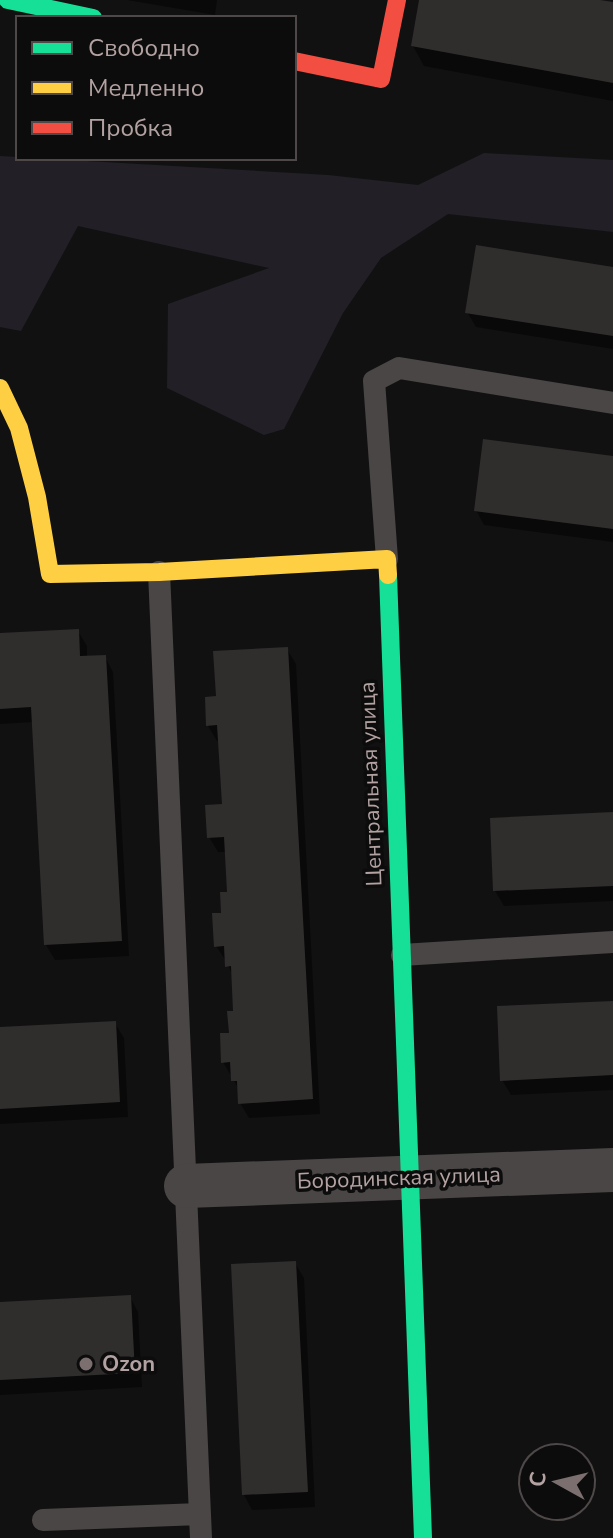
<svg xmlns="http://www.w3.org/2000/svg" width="613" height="1538" font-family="'Nunito Sans',sans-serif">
<rect width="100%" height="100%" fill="#121111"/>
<!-- green -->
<path fill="#221f27" d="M 484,153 L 613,160 L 613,232 L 448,214 L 381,258 L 343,313 L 284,429 L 264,435 L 167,388 L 168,304 L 269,268 L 78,226 L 21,331 L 0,327 L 0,156 L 328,175 L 418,185 Z"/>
<!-- shadow -->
<path fill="#0007" d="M 127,0 L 217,0 L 215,15 Z
M 421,0 L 589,0 L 613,4 L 613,101 L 424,66 L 413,46 Z
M 613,269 L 613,349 L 476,327 L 467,312 Z
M 613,458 L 613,542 L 484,525 L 476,510 Z
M 78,631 L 87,646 L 87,658 L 105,657 L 113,672 L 129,956 L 55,960 L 46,945 L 34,722 L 0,724 L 0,635 Z
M 287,649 L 296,664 L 320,1114 L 249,1118 L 240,1103 L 240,1091 L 223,1062 L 235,1013 L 234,978 L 226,961 L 216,946 L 229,894 L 227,852 L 218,852 L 209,837 L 224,806 L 220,740 L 217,741 L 208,726 L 218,698 Z
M 613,814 L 613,901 L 504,906 L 495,891 Z
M 613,1003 L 613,1090 L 511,1095 L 502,1080 Z
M 115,1023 L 124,1038 L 128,1117 L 0,1124 L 0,1029 Z
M 295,1263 L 304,1278 L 315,1507 L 252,1510 L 244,1495 Z
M 130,1297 L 138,1312 L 142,1387 L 0,1395 L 0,1304 Z"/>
<!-- building -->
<path fill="#302d2d" d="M 419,0 L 600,0 L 613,2 L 613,83 L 411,46 Z
M 476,245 L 613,267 L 613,336 L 465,313 Z
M 483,439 L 613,456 L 613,529 L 474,511 Z
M 79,629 L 80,656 L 106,655 L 122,941 L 44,945 L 31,707 L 0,709 L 0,633 Z
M 288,647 L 313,1099 L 238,1104 L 237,1081 L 231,1081 L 230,1062 L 221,1063 L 220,1033 L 229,1033 L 227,1011 L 233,1011 L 231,966 L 225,967 L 224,946 L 214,947 L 212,913 L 221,913 L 220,892 L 227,892 L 224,837 L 207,838 L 205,805 L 222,804 L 217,725 L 206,726 L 205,697 L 216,696 L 213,651 Z
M 613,812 L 613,886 L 493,891 L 490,818 Z
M 613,1001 L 613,1075 L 500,1081 L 497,1006 Z
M 116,1021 L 120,1102 L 0,1109 L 0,1027 Z
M 296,1261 L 308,1492 L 242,1495 L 231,1264 Z
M 131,1295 L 135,1373 L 0,1380 L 0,1302 Z"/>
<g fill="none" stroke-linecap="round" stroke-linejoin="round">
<!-- lane -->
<path stroke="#4a4646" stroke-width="22" d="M 387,559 L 374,381 L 399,368 L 613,403
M 159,572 L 201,1538
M 402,955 L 613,942
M 43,1520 L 200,1514"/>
<!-- street -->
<path stroke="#4a4646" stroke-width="44" d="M 186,1186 L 613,1170"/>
<!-- fast -->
<path stroke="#16e098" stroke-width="18" d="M 8,0 L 93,18
M 388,575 L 423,1538"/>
<!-- slow -->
<path stroke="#ffcf43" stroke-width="18" d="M 0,388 L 19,428 L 37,497 L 50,574 L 159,572 L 387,559 L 388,575"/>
<!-- jam -->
<path stroke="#f24e42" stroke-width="18" d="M 294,61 L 381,79 L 397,0"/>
</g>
<!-- markers -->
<circle fill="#7b6f6f" stroke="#0d0c0c" stroke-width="3" cx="86" cy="1364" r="8"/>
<g text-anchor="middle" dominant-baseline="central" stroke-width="7" stroke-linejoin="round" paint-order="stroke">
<!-- street labels -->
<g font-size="22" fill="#b3a2a2" stroke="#0d0c0c">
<text transform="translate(371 784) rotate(-92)">Центральная улица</text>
<text transform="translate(399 1178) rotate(-2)">Бородинская улица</text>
</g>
<!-- poi labels -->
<g font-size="22" font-weight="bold" fill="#b3a2a2" stroke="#0d0c0c" text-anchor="start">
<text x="102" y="1364">Ozon</text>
</g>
</g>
<!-- legend -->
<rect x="16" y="16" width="280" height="144" fill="#0d0c0c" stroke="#4f4848" stroke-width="2"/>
<rect x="32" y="42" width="40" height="12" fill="#16e098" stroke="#4f4848" stroke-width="2"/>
<text x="88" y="56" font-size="24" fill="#b3a2a2">Свободно</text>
<rect x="32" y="82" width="40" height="12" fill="#ffcf43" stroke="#4f4848" stroke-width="2"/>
<text x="88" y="96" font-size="24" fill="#b3a2a2">Медленно</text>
<rect x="32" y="122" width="40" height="12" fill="#f24e42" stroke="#4f4848" stroke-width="2"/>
<text x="88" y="136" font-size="24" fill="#b3a2a2">Пробка</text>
<!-- north arrow -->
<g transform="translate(557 1482) rotate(278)"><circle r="38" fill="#0d0c0c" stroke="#4f4848" stroke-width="2"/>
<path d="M0-6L14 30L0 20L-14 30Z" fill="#7b6f6f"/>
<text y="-12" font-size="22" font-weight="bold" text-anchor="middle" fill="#b3a2a2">С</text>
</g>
</svg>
